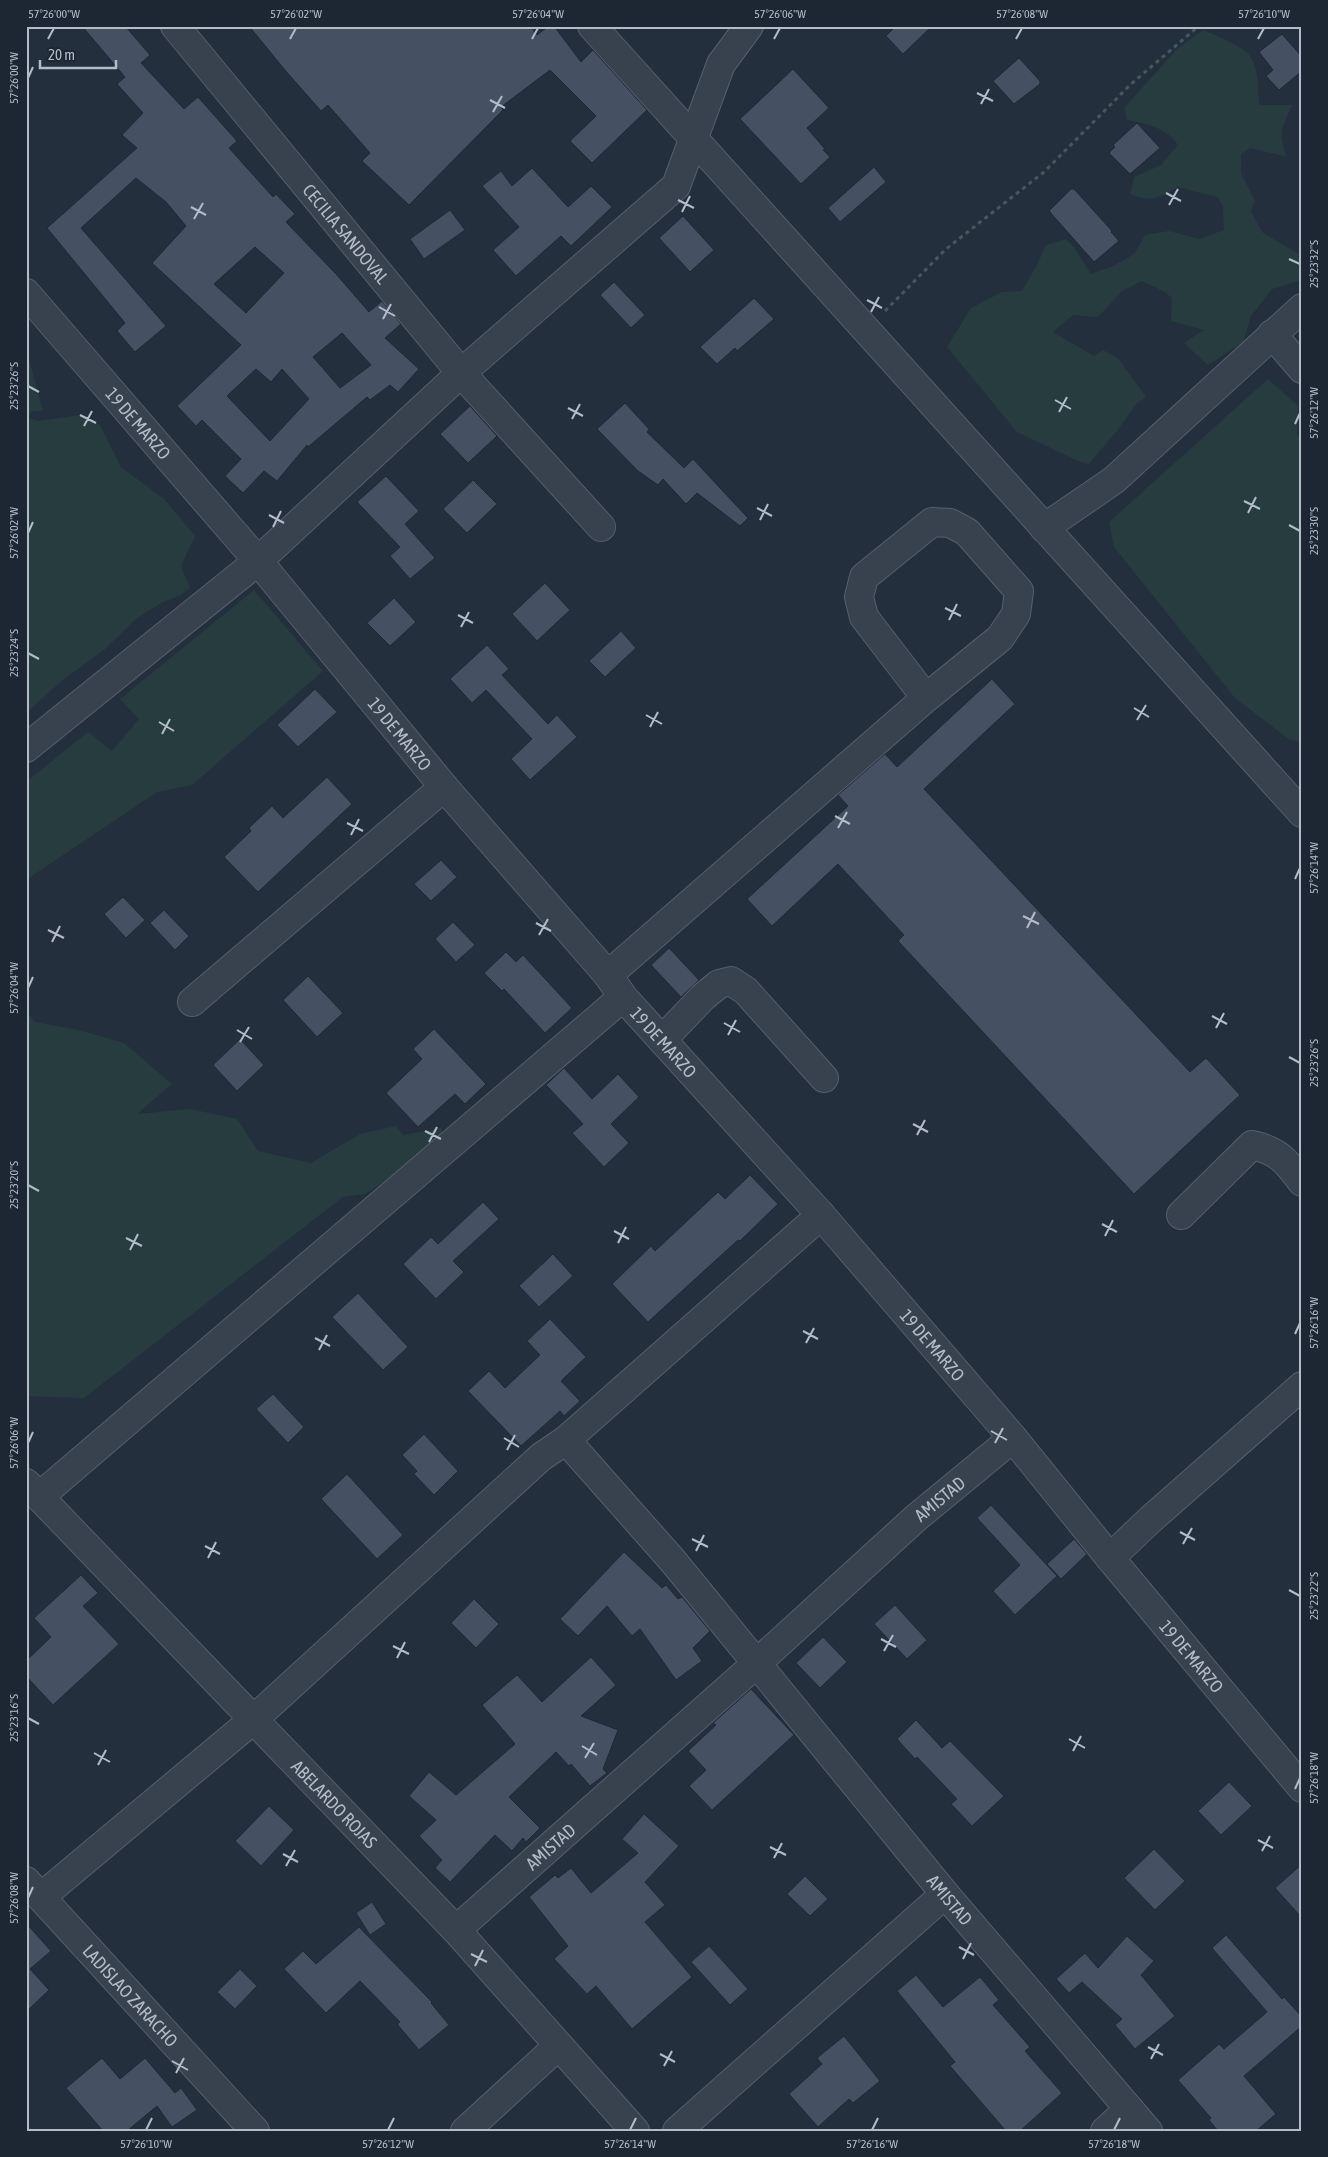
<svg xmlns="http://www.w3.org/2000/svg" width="1328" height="2157" font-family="'Asap Condensed',sans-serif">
<rect width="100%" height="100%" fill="#242f3e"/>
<!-- green -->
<path fill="#263c3f" d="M 1203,30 C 1216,36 1246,46 1252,59 C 1259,74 1258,90 1259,105 L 1292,105 C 1282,129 1277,132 1287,157 L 1250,148 L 1241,154 L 1241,173 L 1255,201 L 1251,211 L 1262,232 L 1302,256 L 1302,280 L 1272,289 L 1251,316 L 1243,342 L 1208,365 L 1184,343 L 1204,330 L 1171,321 L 1172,298 L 1165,292 L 1142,281 L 1122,291 L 1098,317 L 1073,315 L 1053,332 L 1094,356 L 1103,350 L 1118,358 L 1146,397 L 1137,403 L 1117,431 L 1089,464 L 1078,461 L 1017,432 L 947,347 L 971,308 L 1002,292 L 1022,291 L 1037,265 L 1046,245 L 1066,239 L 1073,246 L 1091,274 L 1113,266 L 1134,254 L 1145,235 L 1169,231 L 1199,239 L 1224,230 L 1223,206 L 1217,197 L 1178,187 C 1157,198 1153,203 1130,194 L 1134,177 L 1161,165 L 1178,145 C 1167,128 1146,123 1127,120 L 1125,107 L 1177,49 Z
M 26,356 L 28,356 L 43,411 L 32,411 L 28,418 L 38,421 L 81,415 L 100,425 L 121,467 L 164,499 L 195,536 L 181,566 L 190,588 L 181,595 L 163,602 L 137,618 L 105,649 L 64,679 L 26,713 Z
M 1268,379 L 1298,406 L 1297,435 L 1302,436 L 1302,694 L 1299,696 L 1302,701 L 1302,742 L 1290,740 L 1235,698 L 1114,547 L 1109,522 Z
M 254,590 L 323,671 L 192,785 L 157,792 L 29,878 L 26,884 L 26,782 L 88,732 L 112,751 L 139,719 L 120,699 Z
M 26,1011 L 35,1022 L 79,1030 L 124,1043 L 172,1084 L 137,1114 L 190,1109 L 237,1119 L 258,1151 L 311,1163 L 360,1134 L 396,1126 L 403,1135 L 442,1128 L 442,1141 L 417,1161 L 365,1194 L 343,1197 L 84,1398 L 26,1396 Z"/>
<!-- building -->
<path fill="#455162" stroke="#1f2835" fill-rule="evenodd" d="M 82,26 L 125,26 L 150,55 L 141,63 L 184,109 L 198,97 L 237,141 L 229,148 L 273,197 L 276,194 L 295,214 L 286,222 L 336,274 L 369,312 L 382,301 L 401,324 L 385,338 L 419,369 L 398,392 L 390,385 L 370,400 L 367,397 L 308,447 L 307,445 L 277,481 L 264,471 L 243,493 L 225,476 L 241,459 L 202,420 L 196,426 L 177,406 L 241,345 L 152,263 L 186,226 L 166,202 L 136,178 L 81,228 L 166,326 L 135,352 L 117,331 L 125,323 L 47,228 L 137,148 L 122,135 L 143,113 L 117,84 L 125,77 ZM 255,247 L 284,273 L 246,313 L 214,284 ZM 342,333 L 371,365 L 340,388 L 313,357 ZM 256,369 L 271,382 L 282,369 L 309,399 L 270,441 L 227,396 Z
M 249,26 L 530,26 L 537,35 L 549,26 L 554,26 L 581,62 L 593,50 L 647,110 L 592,163 L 570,141 L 596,116 L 550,70 L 501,107 L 503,110 L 409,205 L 362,161 L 370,153 L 328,105 L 321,111 L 284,69 Z
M 896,26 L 932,26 L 903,54 L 886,36 Z
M 1282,34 L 1302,57 L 1302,71 L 1279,90 L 1266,76 L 1273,70 L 1259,52 Z
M 1019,58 L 1040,81 L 1040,84 L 1014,104 L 993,81 Z
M 793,69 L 829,108 L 807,128 L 825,149 L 823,150 L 830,157 L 801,184 L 740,119 Z
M 1137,123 L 1160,148 L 1130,174 L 1109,153 L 1115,147 L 1113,145 Z
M 874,167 L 886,182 L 840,222 L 828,208 Z
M 532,168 L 568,207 L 591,186 L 612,207 L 571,246 L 561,236 L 516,276 L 493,250 L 519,227 L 482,186 L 501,171 L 512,186 Z
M 1071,189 L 1074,189 L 1112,231 L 1111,232 L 1119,241 L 1094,262 L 1049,211 Z
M 450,210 L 465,230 L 424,259 L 410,239 Z
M 683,216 L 714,250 L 690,272 L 659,238 Z
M 614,282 L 645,315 L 631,328 L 600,295 Z
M 754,298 L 774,319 L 737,351 L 735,348 L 717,364 L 700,347 Z
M 625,403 L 649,429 L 647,432 L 684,468 L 693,459 L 748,518 L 740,526 L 697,493 L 686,504 L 663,479 L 658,485 L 638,471 L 597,429 Z
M 470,406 L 497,436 L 468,463 L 440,434 Z
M 386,476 L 419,511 L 405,524 L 435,558 L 410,579 L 390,556 L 400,547 L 357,502 Z
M 473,480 L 497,504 L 467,533 L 443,509 Z
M 545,583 L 570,610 L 537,641 L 512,614 Z
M 394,598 L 416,622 L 390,646 L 367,623 Z
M 621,631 L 636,648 L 605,677 L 589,661 Z
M 487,645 L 509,669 L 502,675 L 548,724 L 557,715 L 577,737 L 530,780 L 511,759 L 532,739 L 486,690 L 472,703 L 450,679 Z
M 992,679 L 1015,704 L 924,789 L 1190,1072 L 1206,1058 L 1240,1095 L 1134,1194 L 898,941 L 904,935 L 838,864 L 772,926 L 747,899 L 848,806 L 838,795 L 885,754 L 897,767 Z
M 315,689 L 337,712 L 298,747 L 277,725 Z
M 327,777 L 352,804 L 258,892 L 224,857 L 251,831 L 249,828 L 272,806 L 283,818 Z
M 441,860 L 457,877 L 431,901 L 414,884 Z
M 123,897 L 145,920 L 126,938 L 104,914 Z
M 164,910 L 189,936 L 175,950 L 150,923 Z
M 453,922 L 475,945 L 456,962 L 435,939 Z
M 669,948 L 699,980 L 681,997 L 651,965 Z
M 506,952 L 516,962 L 523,955 L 572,1008 L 545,1033 L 504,989 L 502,991 L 484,973 Z
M 308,976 L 343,1013 L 317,1037 L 283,1000 Z
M 434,1029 L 486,1084 L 465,1104 L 455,1094 L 418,1127 L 386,1093 L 422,1059 L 413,1049 Z
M 240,1039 L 264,1065 L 237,1091 L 213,1065 Z
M 564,1068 L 592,1099 L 618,1074 L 639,1097 L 611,1124 L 629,1143 L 604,1167 L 572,1133 L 583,1124 L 546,1085 Z
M 750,1175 L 778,1204 L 740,1241 L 738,1240 L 648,1322 L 612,1284 L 651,1246 L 655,1251 L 718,1192 L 725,1199 Z
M 483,1202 L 499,1219 L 453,1261 L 464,1272 L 436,1299 L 403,1264 L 431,1237 L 438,1244 Z
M 553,1254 L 573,1276 L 539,1307 L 519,1286 Z
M 358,1293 L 408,1347 L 383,1370 L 332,1317 Z
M 550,1319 L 586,1357 L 561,1381 L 580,1401 L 564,1416 L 560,1411 L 521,1446 L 468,1391 L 489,1371 L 505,1388 L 540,1355 L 527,1341 Z
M 273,1394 L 304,1427 L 288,1443 L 256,1409 Z
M 424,1434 L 458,1471 L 434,1495 L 414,1474 L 417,1471 L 402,1455 Z
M 347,1474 L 403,1535 L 377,1559 L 321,1499 Z
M 991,1505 L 1057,1576 L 1015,1615 L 993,1591 L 1020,1565 L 977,1518 Z
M 1074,1539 L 1087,1554 L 1061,1579 L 1047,1564 Z
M 624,1552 L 662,1588 L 666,1585 L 678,1599 L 682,1597 L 710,1631 L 693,1648 L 702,1661 L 676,1680 L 640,1629 L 632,1636 L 607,1606 L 578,1636 L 560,1619 Z
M 81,1575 L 98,1593 L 83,1606 L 119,1644 L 53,1705 L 26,1676 L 26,1661 L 51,1637 L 34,1618 Z
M 474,1599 L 499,1624 L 476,1648 L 451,1623 Z
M 895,1605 L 927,1640 L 907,1659 L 874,1624 Z
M 823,1637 L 847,1662 L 820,1688 L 796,1663 Z
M 591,1657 L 616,1685 L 581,1716 L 618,1730 L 603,1769 L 607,1773 L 590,1786 L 571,1764 L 569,1766 L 556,1752 L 509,1797 L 540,1828 L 526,1842 L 523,1838 L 512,1851 L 495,1835 L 450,1882 L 435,1868 L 442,1860 L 419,1836 L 436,1820 L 409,1796 L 429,1772 L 456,1795 L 515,1744 L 482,1705 L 517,1675 L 542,1702 Z
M 751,1689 L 794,1735 L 712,1810 L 689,1786 L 706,1770 L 688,1751 L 716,1725 L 713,1723 Z
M 916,1720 L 942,1748 L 950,1741 L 1004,1796 L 972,1826 L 951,1804 L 957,1799 L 917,1757 L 915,1759 L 897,1739 Z
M 1229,1782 L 1252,1806 L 1221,1835 L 1198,1811 Z
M 269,1806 L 294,1830 L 261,1866 L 235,1841 Z
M 644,1814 L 679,1846 L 645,1882 L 665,1905 L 645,1922 L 692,1977 L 632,2029 L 596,1986 L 587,1994 L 554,1959 L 568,1946 L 529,1897 L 555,1875 L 558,1878 L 571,1868 L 591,1893 L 638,1853 L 622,1839 Z
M 1154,1849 L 1185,1881 L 1155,1910 L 1124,1878 Z
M 1302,1864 L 1302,1918 L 1275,1888 Z
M 805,1876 L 828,1899 L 810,1916 L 787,1894 Z
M 372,1902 L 386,1924 L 370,1935 L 356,1913 Z
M 26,1923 L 51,1951 L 30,1969 L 49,1990 L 26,2012 Z
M 359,1927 L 432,2002 L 431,2003 L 449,2025 L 419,2050 L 397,2024 L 400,2022 L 360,1981 L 326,2013 L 284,1969 L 303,1951 L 316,1964 Z
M 1226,1935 L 1282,1999 L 1284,1997 L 1302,2017 L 1302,2026 L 1244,2076 L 1276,2114 L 1256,2131 L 1218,2131 L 1209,2120 L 1211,2118 L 1178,2080 L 1219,2044 L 1224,2049 L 1267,2012 L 1212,1948 Z
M 1127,1936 L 1154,1961 L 1141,1975 L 1175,2016 L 1135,2049 L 1115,2025 L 1122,2019 L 1082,1982 L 1069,1993 L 1056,1979 L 1085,1953 L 1098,1968 Z
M 709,1946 L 748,1989 L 730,2005 L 691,1962 Z
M 240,1969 L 257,1986 L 235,2009 L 217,1992 Z
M 916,1975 L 943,2007 L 980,1977 L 999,2000 L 993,2005 L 1030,2047 L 1025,2051 L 1062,2093 L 1020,2131 L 1006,2131 L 950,2066 L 955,2062 L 897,1991 Z
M 844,2036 L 880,2081 L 853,2103 L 849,2099 L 818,2127 L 789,2094 L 822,2064 L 817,2058 Z
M 102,2058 L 120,2079 L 145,2058 L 175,2093 L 181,2088 L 197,2110 L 172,2127 L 157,2106 L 127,2131 L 103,2131 L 66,2088 Z"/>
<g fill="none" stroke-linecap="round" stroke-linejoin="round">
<!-- minor casing -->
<g stroke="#565f6c" stroke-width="30">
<g id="minor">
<path id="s1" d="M 175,26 L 461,373 L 601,527"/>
<path d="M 592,26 L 1302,813"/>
<path id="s2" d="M 26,293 L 258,561 L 444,787 L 608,975 L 623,997 L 821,1215 L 1013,1438 L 1110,1558 L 1302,1788"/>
<path d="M 1272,334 L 1302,369"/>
<path d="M 1044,528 L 1114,480 L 1302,308"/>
<path d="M 26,748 L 258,561 L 461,373 L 676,186 L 721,64 L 749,26"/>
<path d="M 608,975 L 926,698 L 1000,638 L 1016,614 L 1019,591 L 967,532 L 950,523 L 932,522 L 864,577 L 859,597 L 864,617 L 926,698"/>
<path d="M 192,1002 L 444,787"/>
<path d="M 662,1040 L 703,997 L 719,984 L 731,981 L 746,991 L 824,1078"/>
<path d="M 1181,1215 L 1252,1145 C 1279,1151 1286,1161 1302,1182"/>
<path id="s3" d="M 566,1440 L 673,1561 L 945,1894 L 1148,2131"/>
<path id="s4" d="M 26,1483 L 456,1930 L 635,2131"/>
<path d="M 40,1496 L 623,997"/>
<path d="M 1110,1558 L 1151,1519 L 1302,1386"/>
<path id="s5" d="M 26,1881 L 255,2131"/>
<path d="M 41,1897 L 254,1719 L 541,1457 L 566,1440 L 821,1215"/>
<path id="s6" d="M 456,1930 L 757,1663 L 917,1517 L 1013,1438"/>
<path d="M 465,2131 L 558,2046"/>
<path d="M 677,2131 L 945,1894"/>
<path d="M 1105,2131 L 1129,2109"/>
</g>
</g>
<!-- path -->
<path stroke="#44595c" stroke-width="3" stroke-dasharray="4 4" stroke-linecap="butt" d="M 885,311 L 946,249 L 1044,172 L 1131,84 L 1199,26"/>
<!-- minor -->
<use href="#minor" stroke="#38414e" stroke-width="28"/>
</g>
<!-- ticks -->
<path fill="none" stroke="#b4bcc9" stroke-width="2" d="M 48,39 L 54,28M 290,39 L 296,28M 532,39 L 538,28M 774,39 L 780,28M 1016,39 L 1022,28M 1258,39 L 1264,28M 28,78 L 33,67M 977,93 L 993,101M 490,100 L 505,108M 981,104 L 989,89M 493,112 L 502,96M 1166,193 L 1181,201M 678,200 L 694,208M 1169,205 L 1178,189M 191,207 L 206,215M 682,212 L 690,196M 194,219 L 203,203M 1289,259 L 1300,264M 867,300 L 882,308M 379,307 L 395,316M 871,312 L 879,297M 383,319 L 391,304M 28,386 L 39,392M 1055,400 L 1071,409M 568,408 L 583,416M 1059,412 L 1067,397M 80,415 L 96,423M 572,419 L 580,404M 1295,424 L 1300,413M 84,426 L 92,411M 1244,501 L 1260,509M 757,508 L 772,516M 1248,513 L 1256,497M 269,515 L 284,523M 760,520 L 768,504M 1289,525 L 1300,531M 273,527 L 281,511M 28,533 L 33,522M 945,608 L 961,616M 458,615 L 473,623M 949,620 L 957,604M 461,627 L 469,612M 28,653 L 39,659M 1134,708 L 1149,717M 646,715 L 662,724M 1137,720 L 1146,705M 159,722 L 174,731M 650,727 L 658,712M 162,734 L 170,719M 835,816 L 850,824M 347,823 L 363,831M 838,828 L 847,812M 351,835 L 359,819M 1295,879 L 1300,868M 1023,916 L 1039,924M 536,923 L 551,931M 1027,928 L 1035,912M 48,930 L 64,938M 539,935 L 548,919M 52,942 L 60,926M 28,988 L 33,977M 1212,1016 L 1227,1024M 724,1023 L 740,1032M 1216,1028 L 1224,1013M 237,1030 L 252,1039M 728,1035 L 736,1020M 240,1042 L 249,1027M 1289,1057 L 1300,1063M 913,1124 L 928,1132M 425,1131 L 441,1139M 917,1135 L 925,1120M 429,1142 L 437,1127M 28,1185 L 39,1191M 1102,1224 L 1117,1232M 614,1231 L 629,1239M 1105,1236 L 1113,1220M 126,1238 L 142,1246M 618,1243 L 626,1227M 130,1250 L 138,1234M 803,1331 L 818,1339M 1295,1334 L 1300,1323M 315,1338 L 330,1346M 806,1343 L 814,1328M 319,1350 L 327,1335M 991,1431 L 1007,1440M 504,1438 L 519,1447M 28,1443 L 33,1432M 995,1443 L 1003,1428M 507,1450 L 515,1435M 1180,1532 L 1195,1540M 692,1539 L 708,1547M 1183,1544 L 1192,1528M 205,1546 L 220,1554M 696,1551 L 704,1535M 208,1558 L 216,1542M 1289,1590 L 1300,1596M 881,1639 L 896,1647M 393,1646 L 409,1654M 884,1651 L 893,1635M 397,1658 L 405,1642M 28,1718 L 39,1724M 1069,1739 L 1085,1748M 582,1746 L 597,1755M 1073,1751 L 1081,1736M 94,1753 L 110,1762M 585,1758 L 594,1743M 98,1765 L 106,1750M 1295,1789 L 1300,1778M 1258,1840 L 1273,1848M 770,1847 L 786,1855M 1262,1851 L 1270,1836M 283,1854 L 298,1862M 774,1858 L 782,1843M 286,1866 L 295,1850M 28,1898 L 33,1887M 959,1947 L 974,1955M 471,1954 L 487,1962M 963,1959 L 971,1943M 475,1966 L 483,1950M 1148,2047 L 1163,2055M 660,2054 L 675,2062M 1151,2059 L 1159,2044M 172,2061 L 188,2070M 664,2066 L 672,2051M 176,2073 L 184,2058M 146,2130 L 152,2118M 388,2130 L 394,2118M 630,2130 L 636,2118M 872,2130 L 878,2118M 1114,2130 L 1120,2118"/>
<g text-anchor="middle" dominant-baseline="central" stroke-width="5" stroke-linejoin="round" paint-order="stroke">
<!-- street labels -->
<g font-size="18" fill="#b4bcc9" stroke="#1d2633">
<text stroke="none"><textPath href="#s1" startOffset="269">CECILIA SANDOVAL</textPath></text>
<text stroke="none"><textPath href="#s2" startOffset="172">19 DE MARZO</textPath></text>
<text stroke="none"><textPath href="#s2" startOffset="578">19 DE MARZO</textPath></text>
<text stroke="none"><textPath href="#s2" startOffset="984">19 DE MARZO</textPath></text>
<text stroke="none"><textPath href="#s2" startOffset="1389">19 DE MARZO</textPath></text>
<text stroke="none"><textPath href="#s6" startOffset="648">AMISTAD</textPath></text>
<text stroke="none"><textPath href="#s2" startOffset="1794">19 DE MARZO</textPath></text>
<text stroke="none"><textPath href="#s4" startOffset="445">ABELARDO ROJAS</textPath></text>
<text stroke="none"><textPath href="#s6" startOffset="126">AMISTAD</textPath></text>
<text stroke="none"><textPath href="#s3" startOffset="599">AMISTAD</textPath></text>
<text stroke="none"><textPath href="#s5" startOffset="155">LADISLAO ZARACHO</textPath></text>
</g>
</g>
<!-- border -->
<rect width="1328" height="2157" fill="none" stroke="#1d2633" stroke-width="55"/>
<!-- scale -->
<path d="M40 60v8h76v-8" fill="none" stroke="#b4bcc9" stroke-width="2.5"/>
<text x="48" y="60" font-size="15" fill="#b4bcc9" stroke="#1d2633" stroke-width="4" paint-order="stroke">20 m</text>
<rect x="28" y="28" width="1272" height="2102" fill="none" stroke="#b4bcc9" stroke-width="2"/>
<g font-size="12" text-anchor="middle" fill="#b4bcc9">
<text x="54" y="18">57°26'00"W</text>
<text x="296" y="18">57°26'02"W</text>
<text x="538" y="18">57°26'04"W</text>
<text x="780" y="18">57°26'06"W</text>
<text x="1022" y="18">57°26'08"W</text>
<text x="1264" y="18">57°26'10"W</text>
<text transform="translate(14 78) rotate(-90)" y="4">57°26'00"W</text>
<text transform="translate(1314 264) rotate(-90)" y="4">25°23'32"S</text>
<text transform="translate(14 386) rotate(-90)" y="4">25°23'26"S</text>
<text transform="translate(1314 413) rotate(-90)" y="4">57°26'12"W</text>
<text transform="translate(1314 531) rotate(-90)" y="4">25°23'30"S</text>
<text transform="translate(14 533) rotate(-90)" y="4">57°26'02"W</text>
<text transform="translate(14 653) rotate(-90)" y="4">25°23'24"S</text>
<text transform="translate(1314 868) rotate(-90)" y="4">57°26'14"W</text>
<text transform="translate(14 988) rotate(-90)" y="4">57°26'04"W</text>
<text transform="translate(1314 1063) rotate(-90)" y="4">25°23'26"S</text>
<text transform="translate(14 1185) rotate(-90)" y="4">25°23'20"S</text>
<text transform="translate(1314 1323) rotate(-90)" y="4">57°26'16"W</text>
<text transform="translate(14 1443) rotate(-90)" y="4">57°26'06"W</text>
<text transform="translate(1314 1596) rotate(-90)" y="4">25°23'22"S</text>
<text transform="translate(14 1718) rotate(-90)" y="4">25°23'16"S</text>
<text transform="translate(1314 1778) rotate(-90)" y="4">57°26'18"W</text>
<text transform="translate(14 1898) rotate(-90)" y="4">57°26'08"W</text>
<text x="146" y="2148">57°26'10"W</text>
<text x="388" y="2148">57°26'12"W</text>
<text x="630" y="2148">57°26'14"W</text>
<text x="872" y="2148">57°26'16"W</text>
<text x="1114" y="2148">57°26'18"W</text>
</g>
</svg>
